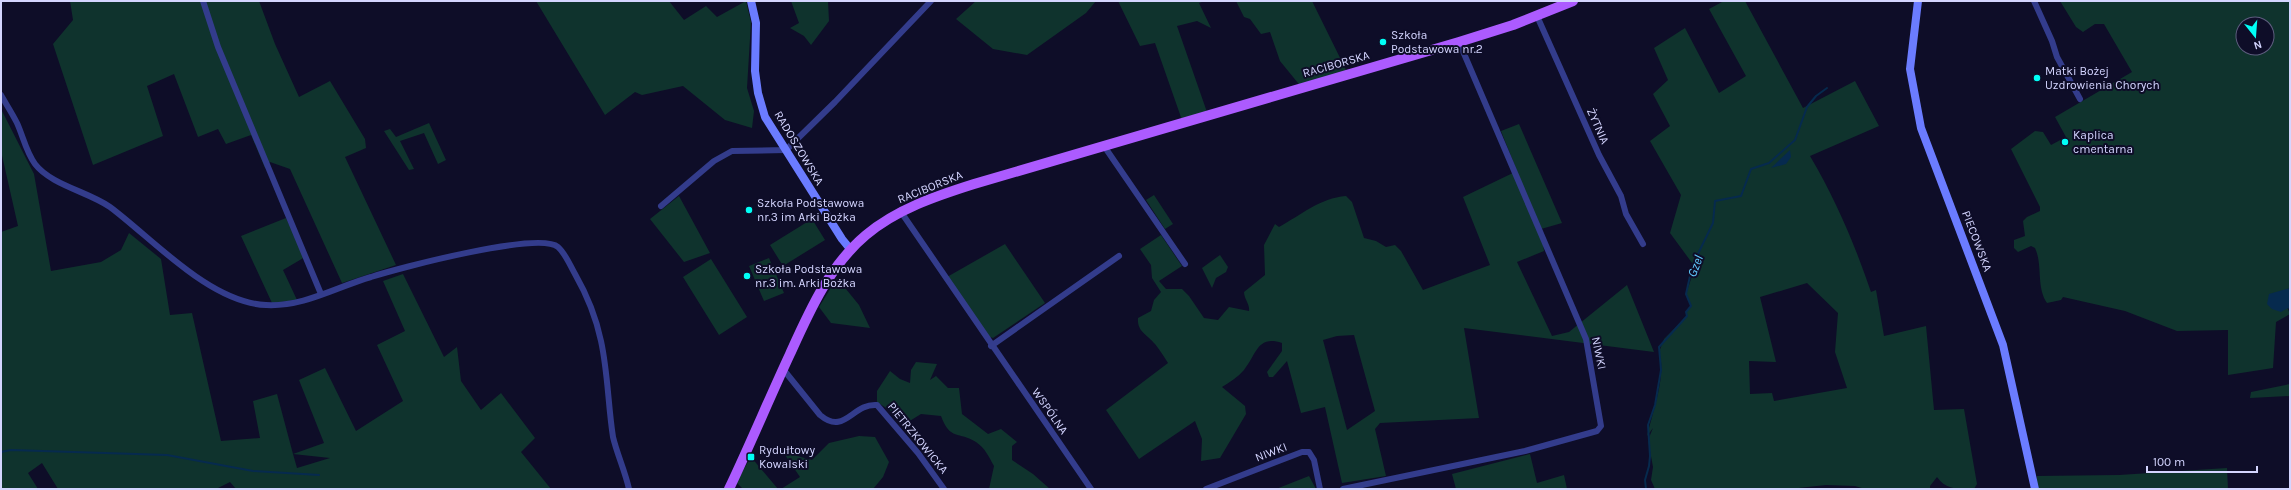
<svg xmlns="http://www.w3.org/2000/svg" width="2291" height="490" font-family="Karla,sans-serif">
<rect width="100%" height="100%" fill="#0e0d28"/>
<!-- green -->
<path fill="#0f332d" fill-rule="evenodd" d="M 70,1 L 259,1 L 275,44 L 299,97 L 330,81 L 365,139 L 366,148 L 345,157 L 396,265 L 342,283 L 290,169 L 270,162 L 265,168 L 251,135 L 226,144 L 218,129 L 198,137 L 174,74 L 147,86 L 163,136 L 93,165 L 53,44 L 73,20 Z
M 536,1 L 669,1 L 684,20 L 706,6 L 717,17 L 746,1 L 751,22 L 747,88 L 754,111 L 752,128 L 725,120 L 683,86 L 642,95 L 635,92 L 605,115 Z
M 791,1 L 828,1 L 829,21 L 811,45 L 804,36 L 790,28 L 799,23 Z
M 976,1 L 1096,1 L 1086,13 L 1027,55 L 993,49 L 956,19 Z
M 1118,1 L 1205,1 L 1199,3 L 1211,28 L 1197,21 L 1177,26 L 1208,115 L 1183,123 L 1155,43 L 1140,46 Z
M 1236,1 L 1312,1 L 1348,74 L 1302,88 L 1280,61 L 1270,32 L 1261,34 L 1250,19 L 1244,17 Z
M 1724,1 L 1745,1 L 1803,108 L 1855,81 L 1879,126 L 1810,156 C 1836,200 1855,245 1871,292 L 1876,290 L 1884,336 L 1926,326 L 1934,410 L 1964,409 L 1977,484 L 1974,489 C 1958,489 1946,490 1937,477 L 1930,486 L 1930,489 L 1865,489 L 1855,486 L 1826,485 L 1789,489 L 1655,489 L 1651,480 L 1653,467 L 1648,440 L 1653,428 L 1647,436 C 1652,414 1667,374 1659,352 L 1664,339 L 1687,316 L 1686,312 L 1691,306 L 1686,294 L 1695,267 L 1670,233 L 1681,195 L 1650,141 L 1670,126 L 1653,94 L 1668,80 L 1654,48 L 1685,28 L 1719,93 L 1746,76 L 1709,9 ZM 1807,283 L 1838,313 L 1835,352 L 1847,388 L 1774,401 L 1772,393 L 1750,394 L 1749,361 L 1776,362 L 1760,297 Z
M 2060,1 L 2290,1 L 2290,288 L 2281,292 L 2290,314 L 2276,322 L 2273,368 L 2228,375 L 2228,330 L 2177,331 L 2125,311 L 2063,297 L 2061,300 L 2047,303 C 2036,287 2043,265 2035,248 L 2031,246 L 2018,252 L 2014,248 L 2014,240 L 2025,236 L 2023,221 L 2027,217 L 2040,211 L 2040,207 L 2011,149 L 2035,131 L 2043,132 L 2051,145 L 2066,137 L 2055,117 L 2132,72 L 2104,24 L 2095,24 L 2083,32 L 2076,27 ZM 2243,24 L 2267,24 L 2267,48 L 2243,48 Z
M 1,109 L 34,174 L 51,271 L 101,262 L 121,250 L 129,233 L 161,259 L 170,315 L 192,313 L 221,441 L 260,438 L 253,401 L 277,394 L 293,454 L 324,443 L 299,380 L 325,368 L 356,431 L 403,401 L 377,345 L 405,331 L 383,281 L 403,274 L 444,357 L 457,347 L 461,381 L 481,410 L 501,393 L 535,438 L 521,452 L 551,489 L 236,489 L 230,482 L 216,489 L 58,489 L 42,463 L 28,473 L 38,489 L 1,489 L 1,232 L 18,226 L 1,151 ZM 293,454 L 330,458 L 297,468 Z
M 429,123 L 446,160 L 438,164 L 424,133 L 400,141 L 414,169 L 409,170 L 384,131 L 390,129 L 396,137 Z
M 1519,124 L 1562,223 L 1541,229 L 1544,251 L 1517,262 L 1552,336 L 1569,332 L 1627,285 L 1654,352 L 1464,328 L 1479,418 L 1380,423 L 1375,429 L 1386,476 L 1342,483 L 1325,407 L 1301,413 L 1287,361 L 1273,377 L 1269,377 L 1267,372 L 1282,351 L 1282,343 C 1257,335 1257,354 1244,370 C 1238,377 1230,382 1222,387 L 1245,406 L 1246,414 L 1220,458 L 1201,461 L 1202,439 L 1195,421 L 1139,459 L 1106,410 L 1168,363 C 1164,357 1160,350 1155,344 C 1147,334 1137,332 1138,318 L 1151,311 L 1154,300 L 1161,292 L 1152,278 L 1151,265 L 1140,249 L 1161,235 L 1182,266 L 1159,281 L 1166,289 L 1182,289 L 1189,296 L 1204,318 L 1218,320 L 1229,307 L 1249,311 C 1250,304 1244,299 1244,292 L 1265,275 L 1264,245 L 1275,224 L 1279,227 C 1301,215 1320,198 1346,196 L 1352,202 L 1364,238 L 1376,241 L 1386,247 L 1395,245 L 1401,251 L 1423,290 L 1490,265 L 1463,197 L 1517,171 L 1501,131 ZM 1354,335 L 1375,411 L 1347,430 L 1323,340 L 1337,336 Z
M 1154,195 L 1173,224 L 1165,229 L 1146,200 Z
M 679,196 L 710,253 L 684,262 L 650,219 Z
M 286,218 L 305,257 L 283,270 L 297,300 L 272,303 L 241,236 Z
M 812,219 L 825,240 L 783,266 L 770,245 Z
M 1005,244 L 1045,303 L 993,338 L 987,336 L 947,277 Z
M 1220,255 L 1228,267 L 1226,272 L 1216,278 L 1212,288 L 1202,268 Z
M 769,258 L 784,293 L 764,301 L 749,266 Z
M 711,259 L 747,317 L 719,335 L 683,277 Z
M 837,278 L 859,305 L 870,328 L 831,323 L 819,307 Z
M 916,362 L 937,364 L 930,380 L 936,376 L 948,388 L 959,388 L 962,414 L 988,434 L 1001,429 L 1017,442 L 1012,446 L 1012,460 L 1033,474 L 1050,489 L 989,489 L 994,466 C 989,457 985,448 976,442 C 959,431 950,441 941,416 L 921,414 L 908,422 L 877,402 L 877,391 L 890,371 L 900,379 L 910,383 L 911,370 Z
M 2290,384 L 2290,396 L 2250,398 L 2251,392 Z
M 859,436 L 875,437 L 889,462 L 883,477 L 873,489 L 781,489 L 800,477 L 783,452 L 812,460 L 829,443 Z
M 1530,454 L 1537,483 L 1564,475 L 1567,489 L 1456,489 L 1452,474 Z
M 751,457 L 778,489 L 743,489 L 736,482 Z
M 2227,468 L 2228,489 L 2036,489 L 2037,476 L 2119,475 Z
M 1309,476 L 1316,489 L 1276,489 Z"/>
<!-- water -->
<path fill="#062a4e" d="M 1790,150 L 1791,157 L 1786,164 L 1771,168 Z
M 2290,288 L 2290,310 L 2288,308 L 2281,312 L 2272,309 L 2267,304 L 2269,294 Z"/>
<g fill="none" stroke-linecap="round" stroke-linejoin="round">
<!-- stream -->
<path stroke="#062a4e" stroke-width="2" d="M 1,452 L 11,450 L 167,455 L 253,471 L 319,475
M 1646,489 L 1645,480 L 1649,466 L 1650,456 L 1648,425 L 1655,405 L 1661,370 L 1659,347 L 1687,316 L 1686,312 L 1691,306 L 1686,294 L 1690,276 L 1695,260 L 1713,223 L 1715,201 L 1741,196 L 1751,169 L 1769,163 L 1795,140 L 1807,107 L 1816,96 L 1827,88"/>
<!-- street -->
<path stroke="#333c8c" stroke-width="6" d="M 203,1 L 218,47 L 321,294
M 2034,1 L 2052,41 L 2057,57 L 2080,99
M 1537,16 L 1599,155 L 1621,196 L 1626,214 L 1643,244
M 1,95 C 6,104 12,113 17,123 C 23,136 26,152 35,164 C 51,185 89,192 110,207 C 153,239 210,303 266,305 C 304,307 336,287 371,277 C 399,268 539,231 558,247 C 565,253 570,265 575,274 C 587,295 596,317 601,341 C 608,373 608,405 613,437 C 617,454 625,471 629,489
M 1104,146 L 1185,264
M 661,206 L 714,161 L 732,151 L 786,150 L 835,102 L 931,1
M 901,212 L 1091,489
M 991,346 L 1119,256
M 783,369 L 820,415 C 845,436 852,403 877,405 L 918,453 L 944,489
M 1206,489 L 1302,452 L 1309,452 L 1314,460 L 1320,489
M 1343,489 L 1525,451 L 1597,431 L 1601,426 L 1586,339 L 1459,42"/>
<!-- secondary -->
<path stroke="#6b7cff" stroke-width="8" d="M 751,1 L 756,23 L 755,71 L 758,93 L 765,117 L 842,239 L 851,250
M 1918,1 L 1910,69 L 1921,128 L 2003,345 L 2035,489"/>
<!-- primary -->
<path stroke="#ac5bff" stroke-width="10" d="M 729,489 C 750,445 769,399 790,354 C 809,312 829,266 866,235 C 897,209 936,196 974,184 L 1459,42 L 1513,25 L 1573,1"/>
</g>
<!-- markers -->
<g fill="#00fff6" stroke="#0e0d28" stroke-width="1.5">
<circle cx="1383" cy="42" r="4"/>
<circle cx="2037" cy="78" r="4"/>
<circle cx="2065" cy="142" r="4"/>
<circle cx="749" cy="210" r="4"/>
<circle cx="747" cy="276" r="4"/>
<rect x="747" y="453" width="8" height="8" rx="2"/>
</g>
<g text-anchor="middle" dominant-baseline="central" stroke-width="4" stroke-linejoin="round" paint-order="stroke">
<!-- poi labels -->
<g font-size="12" fill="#d4d5ff" stroke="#0e0d28" text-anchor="start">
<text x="1391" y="35">Szkoła<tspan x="1391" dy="14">Podstawowa nr.2</tspan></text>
<text x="2045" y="71">Matki Bożej<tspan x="2045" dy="14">Uzdrowienia Chorych</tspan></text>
<text x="2073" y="135">Kaplica<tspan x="2073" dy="14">cmentarna</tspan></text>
<text x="757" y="203">Szkoła Podstawowa<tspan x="757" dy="14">nr.3 im Arki Bożka</tspan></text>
<text x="755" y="269">Szkoła Podstawowa<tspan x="755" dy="14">nr.3 im. Arki Bożka</tspan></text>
<text x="759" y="450">Rydułtowy<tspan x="759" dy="14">Kowalski</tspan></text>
</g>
<!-- street labels -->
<g font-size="12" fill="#d4d5ff" stroke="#0e0d28">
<text transform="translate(1336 64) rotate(-16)">RACIBORSKA</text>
<text transform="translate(1598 126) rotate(66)">ŻYTNIA</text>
<text transform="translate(799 148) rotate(59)">RADOSZOWSKA</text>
<text transform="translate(930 187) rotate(-22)">RACIBORSKA</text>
<text transform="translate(1977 241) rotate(69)">PIECOWSKA</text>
<text transform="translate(1599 353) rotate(78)">NIWKI</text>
<text transform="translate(1050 411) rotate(55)">WSPÓLNA</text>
<text transform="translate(918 438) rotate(51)">PIETRZKOWICKA</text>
<text transform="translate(1271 452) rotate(-21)">NIWKI</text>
</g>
<!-- water labels -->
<g font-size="13" font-style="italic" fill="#62ccff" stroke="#0e0d28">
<text transform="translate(1695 266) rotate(-69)">Gzel</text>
</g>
</g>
<!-- border -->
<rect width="2291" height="490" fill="none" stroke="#d4d5ff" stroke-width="4"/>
<!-- north arrow -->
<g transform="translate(2255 36) rotate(163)"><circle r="19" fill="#0e0d28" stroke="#5d5d7e"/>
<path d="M0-3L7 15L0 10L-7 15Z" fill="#00fff6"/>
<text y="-6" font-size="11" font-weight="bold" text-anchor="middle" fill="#d4d5ff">N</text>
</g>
<!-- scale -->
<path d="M2147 466v6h110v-6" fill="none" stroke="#d4d5ff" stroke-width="2"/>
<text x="2153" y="466" font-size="12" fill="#d4d5ff" stroke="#0e0d28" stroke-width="3" paint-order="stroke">100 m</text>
</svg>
